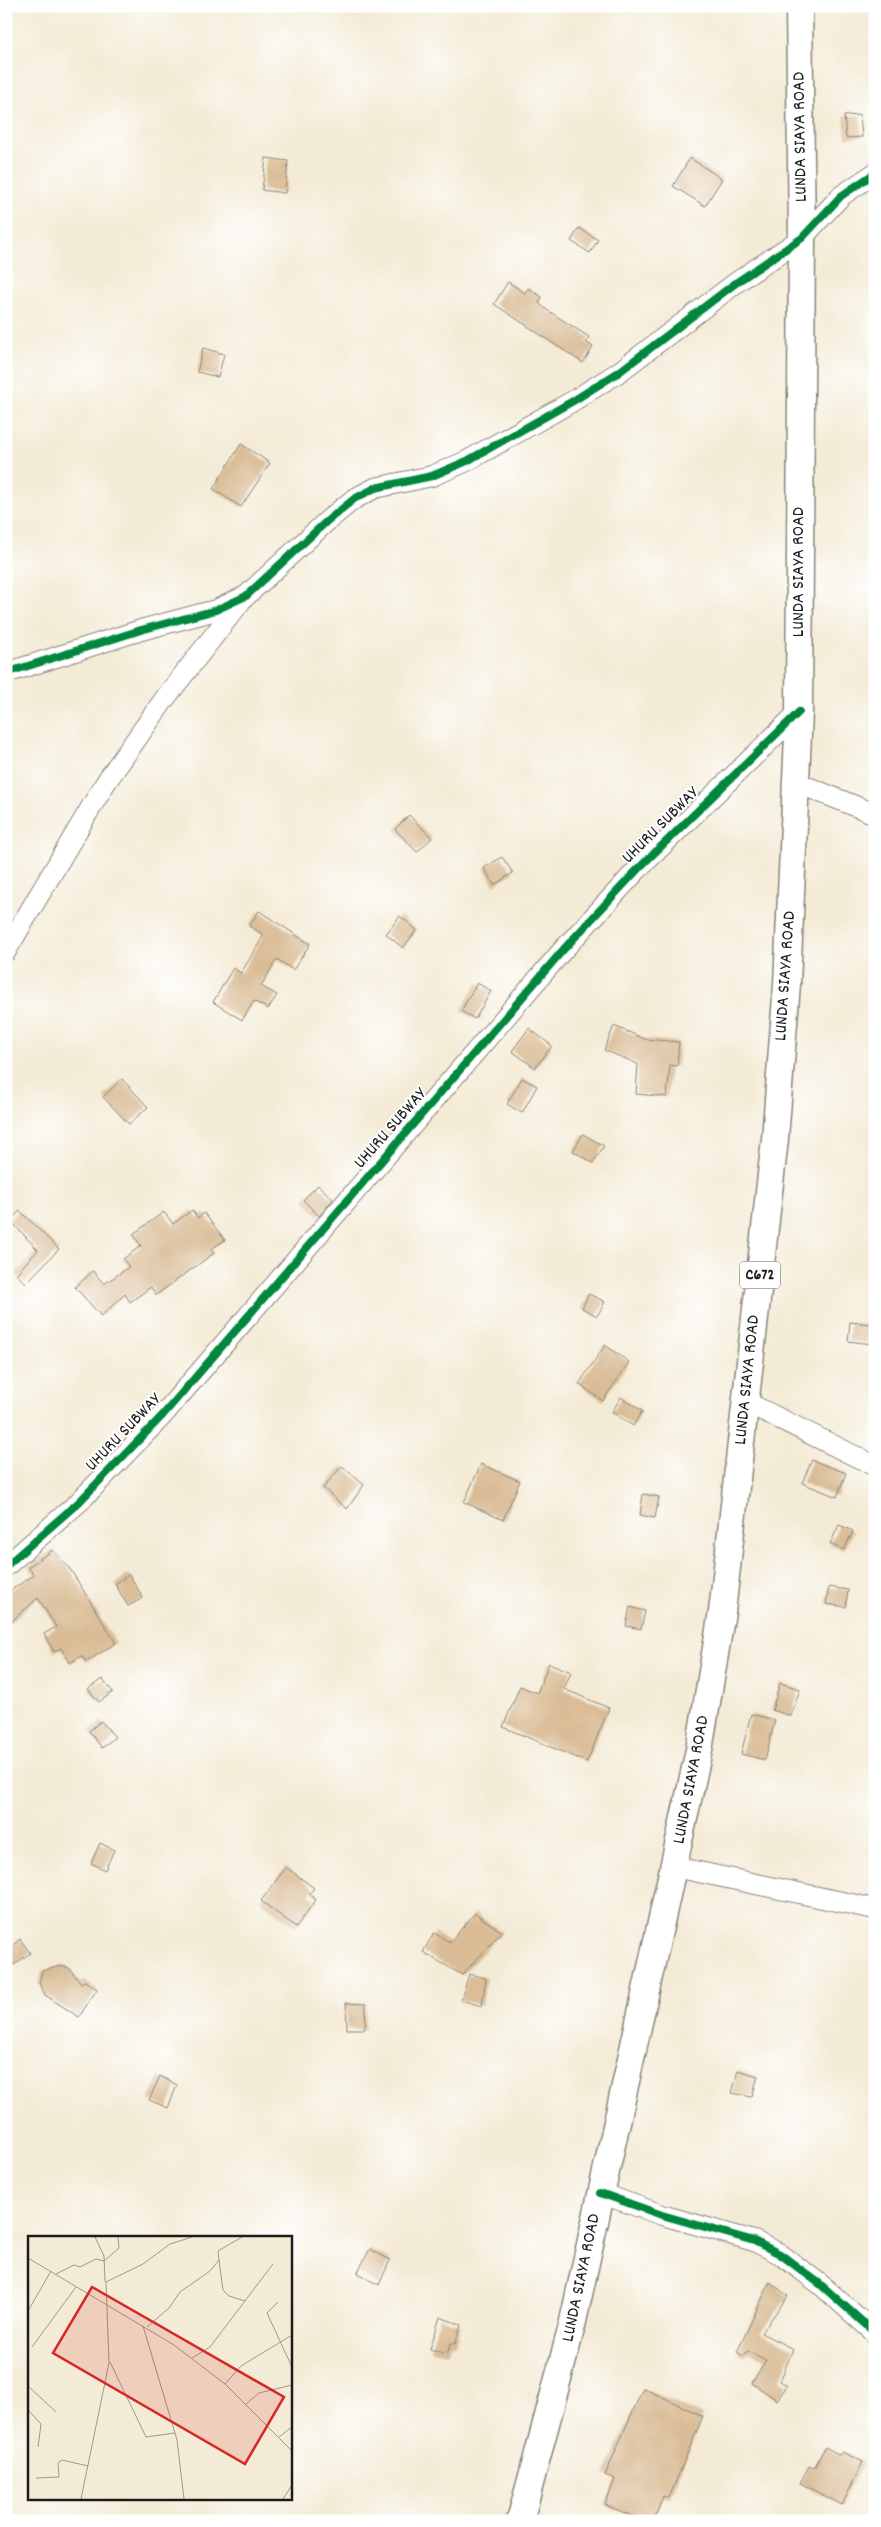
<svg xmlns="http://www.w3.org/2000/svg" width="881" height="2527" font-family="Dekko,sans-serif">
<rect width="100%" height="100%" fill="#fff"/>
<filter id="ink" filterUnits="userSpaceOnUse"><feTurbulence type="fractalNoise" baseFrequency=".02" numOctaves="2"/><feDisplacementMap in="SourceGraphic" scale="10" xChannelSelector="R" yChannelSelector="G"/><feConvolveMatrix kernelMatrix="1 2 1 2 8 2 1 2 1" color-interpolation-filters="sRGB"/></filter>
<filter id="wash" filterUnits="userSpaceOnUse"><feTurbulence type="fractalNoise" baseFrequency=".0096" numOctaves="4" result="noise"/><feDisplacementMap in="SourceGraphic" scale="20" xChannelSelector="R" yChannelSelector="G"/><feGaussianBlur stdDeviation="1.12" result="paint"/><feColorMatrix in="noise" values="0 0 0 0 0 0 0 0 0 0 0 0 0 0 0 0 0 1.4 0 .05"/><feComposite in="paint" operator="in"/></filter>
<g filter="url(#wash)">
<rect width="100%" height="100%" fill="#f4ebd6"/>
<g id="blocks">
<!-- building -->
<path fill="#dabd97" d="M 860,115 L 862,137 L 846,138 L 844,116 Z
M 266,158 L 288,161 L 285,193 L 262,190 Z
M 690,158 L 722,179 L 705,206 L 673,186 Z
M 579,228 L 598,240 L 590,253 L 571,241 Z
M 508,282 L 525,293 L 528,288 L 542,297 L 539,303 L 547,310 L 589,337 L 586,342 L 593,347 L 583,363 L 494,304 Z
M 203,348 L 224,354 L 218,377 L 197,372 Z
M 241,444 L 270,463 L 241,507 L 213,489 Z
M 409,815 L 432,838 L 417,852 L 395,829 Z
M 502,857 L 513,873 L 494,885 L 484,868 Z
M 259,911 L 310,944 L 293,970 L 277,959 L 261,986 L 277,995 L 268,1009 L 254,1001 L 242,1020 L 213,1002 L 233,968 L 241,973 L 264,935 L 249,926 Z
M 400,916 L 417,930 L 403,948 L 386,934 Z
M 477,983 L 491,991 L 475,1019 L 461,1011 Z
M 614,1026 L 645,1039 L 679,1042 L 677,1066 L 670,1065 L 667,1097 L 636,1094 L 638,1064 L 604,1050 Z
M 529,1028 L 552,1046 L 535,1068 L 512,1051 Z
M 522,1078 L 537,1086 L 522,1113 L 507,1104 Z
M 122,1079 L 148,1107 L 129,1124 L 103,1097 Z
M 583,1134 L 604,1146 L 593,1163 L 573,1151 Z
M 318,1185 L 333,1199 L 319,1216 L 303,1200 Z
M 192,1210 L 198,1218 L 204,1213 L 225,1240 L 211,1249 L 214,1253 L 156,1295 L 151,1287 L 130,1302 L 125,1294 L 101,1316 L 75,1287 L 93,1271 L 104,1284 L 129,1267 L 123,1259 L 141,1246 L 133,1234 L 164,1212 L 173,1224 Z
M 20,1211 L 59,1249 L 26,1283 L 16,1274 L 38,1250 L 10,1220 Z
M 589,1294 L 605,1302 L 597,1316 L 582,1308 Z
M 850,1322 L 873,1324 L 872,1344 L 848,1341 Z
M 605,1345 L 629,1362 L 603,1401 L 579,1384 Z
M 621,1397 L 642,1411 L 633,1426 L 612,1412 Z
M 812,1460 L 846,1473 L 837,1497 L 802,1483 Z
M 481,1464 L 520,1481 L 503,1520 L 464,1502 Z
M 342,1466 L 364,1485 L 347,1509 L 323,1488 Z
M 643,1494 L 659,1497 L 655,1518 L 640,1515 Z
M 839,1525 L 853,1531 L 844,1550 L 830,1544 Z
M 53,1550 L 70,1569 L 116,1643 L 86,1662 L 82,1656 L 70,1663 L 61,1648 L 54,1652 L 44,1634 L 56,1627 L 38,1598 L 6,1626 L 6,1593 L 34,1575 L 28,1567 Z
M 129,1574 L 143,1598 L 128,1606 L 115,1584 Z
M 829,1587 L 848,1590 L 846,1607 L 826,1604 Z
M 630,1607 L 645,1611 L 641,1629 L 626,1626 Z
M 549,1663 L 571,1672 L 564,1689 L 609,1708 L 587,1762 L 503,1727 L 520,1686 L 537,1693 Z
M 102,1679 L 113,1692 L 99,1702 L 88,1689 Z
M 780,1683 L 800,1689 L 791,1716 L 772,1710 Z
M 751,1714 L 775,1720 L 765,1760 L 741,1754 Z
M 101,1721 L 115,1737 L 102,1748 L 89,1731 Z
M 100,1843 L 114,1850 L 105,1870 L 91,1863 Z
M 286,1867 L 314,1888 L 309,1894 L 316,1900 L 296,1927 L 261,1901 Z
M 475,1913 L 502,1932 L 462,1975 L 423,1952 L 434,1933 L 450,1942 Z
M 20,1939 L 30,1953 L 14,1965 L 6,1951 Z
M 61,1966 L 69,1968 L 81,1983 L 85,1981 L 97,1989 L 79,2017 L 45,1995 L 39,1983 L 42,1971 Z
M 469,1974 L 486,1978 L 482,2006 L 461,2000 Z
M 346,2003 L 366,2004 L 365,2029 L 347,2029 Z
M 738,2070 L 758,2076 L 752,2097 L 732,2093 Z
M 160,2076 L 177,2085 L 168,2108 L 149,2100 Z
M 370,2249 L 390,2260 L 379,2285 L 357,2273 Z
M 770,2282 L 788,2296 L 761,2333 L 793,2349 L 780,2381 L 787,2386 L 777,2400 L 752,2383 L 766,2360 L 748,2351 L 743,2356 L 737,2352 Z
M 440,2317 L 461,2325 L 455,2344 L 451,2343 L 447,2354 L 430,2349 Z
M 643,2388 L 703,2416 L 669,2498 L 663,2496 L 654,2521 L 645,2521 L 605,2505 L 615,2479 L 605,2475 Z
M 825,2447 L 840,2455 L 842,2452 L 863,2462 L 842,2505 L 800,2483 L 809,2466 L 814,2468 Z"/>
</g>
</g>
<g filter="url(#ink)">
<use href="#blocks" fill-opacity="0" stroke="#888479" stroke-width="1"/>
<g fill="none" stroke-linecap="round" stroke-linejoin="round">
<!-- minor casing -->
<g stroke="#888479" stroke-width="22">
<path id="minor" d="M 6,673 L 141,630 L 216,610 L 246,596 L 327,521 L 354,499 L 375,488 L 432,476 L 467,461 L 573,401 L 619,372 L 737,282 L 802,238 L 841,196 L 875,173
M 795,782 L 875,814
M 6,951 L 106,782 L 166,697 L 241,601
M 746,1402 L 875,1466
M 6,1566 L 79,1502 L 162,1416 L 563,950 L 638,869 L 799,712
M 675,1867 L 875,1909
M 600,2193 L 662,2215 L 754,2241 L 780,2254 L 820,2284 L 875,2333"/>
</g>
<!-- major casing -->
<g stroke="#888479" stroke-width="29">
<path id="major" d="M 520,2521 L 572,2326 L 699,1750 L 722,1612 L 775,1139 L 787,984 L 799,712 L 802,238 L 799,6"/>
</g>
<!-- minor -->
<use href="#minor" stroke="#fff" stroke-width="20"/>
<!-- major -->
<use href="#major" stroke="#fff" stroke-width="26"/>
<!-- cycleway casing -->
<g stroke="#fff" stroke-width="11">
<path id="cycleway" d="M 6,673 L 141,630 L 216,610 L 246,596 L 327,521 L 354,499 L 375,488 L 432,476 L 467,461 L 573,401 L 619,372 L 737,282 L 802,238 L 841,196 L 875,173
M 6,1566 L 79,1502 L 162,1416 L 563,950 L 638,869 L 799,712
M 600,2193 L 662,2215 L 754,2241 L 780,2254 L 820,2284 L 875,2333"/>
</g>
<!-- cycleway -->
<use href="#cycleway" stroke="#00873e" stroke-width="8"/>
</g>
</g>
<g text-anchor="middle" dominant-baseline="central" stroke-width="4" stroke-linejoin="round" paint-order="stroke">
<!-- shield labels -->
<rect fill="#fff" stroke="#606060" stroke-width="1" x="740" y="1261.5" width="40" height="27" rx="4"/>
<g font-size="16" font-weight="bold" fill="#1c1c1c">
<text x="760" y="1275">C672</text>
</g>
<!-- street labels -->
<g font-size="18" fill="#1c1c1c" stroke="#fff">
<text transform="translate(801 137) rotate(-91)">LUNDA SIAYA ROAD</text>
<text transform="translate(799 572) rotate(-90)">LUNDA SIAYA ROAD</text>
<text transform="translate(661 826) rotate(-45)">UHURU SUBWAY</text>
<text transform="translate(786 976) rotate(-86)">LUNDA SIAYA ROAD</text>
<text transform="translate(391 1129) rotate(-49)">UHURU SUBWAY</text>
<text transform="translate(748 1380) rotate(-84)">LUNDA SIAYA ROAD</text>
<text transform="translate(124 1433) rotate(-46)">UHURU SUBWAY</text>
<text transform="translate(692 1780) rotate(-79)">LUNDA SIAYA ROAD</text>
<text transform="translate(582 2278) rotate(-78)">LUNDA SIAYA ROAD</text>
</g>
</g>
<!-- overview -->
<g transform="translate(28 2236)">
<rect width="264" height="264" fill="#f4ebd6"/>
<path fill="none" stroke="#9e988c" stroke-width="1" d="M 67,1 L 76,20 L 77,46M 0,22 L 146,109 L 197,148 L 264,215M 191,24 L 195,54 L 201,60 L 217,65M 28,38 L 46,29 L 52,31 L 68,23 L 76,25 L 91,12 L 90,1M 250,66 L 239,77 L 264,131M 0,75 L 23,35M 115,90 L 149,204 L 156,263M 119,91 L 141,72 L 152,56 L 182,35 L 191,24 L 190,15 L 214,1M 4,111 L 48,51M 164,122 L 182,111 L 245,28M 82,126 L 118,201 L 147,197M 197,148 L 213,130 L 264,99M 0,150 L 28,176M 218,168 L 231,157 L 264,149M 0,174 L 13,188 L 10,211M 251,201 L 264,191M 8,242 L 31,241 L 30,227 L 34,224 L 60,230M 53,263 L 81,127 L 78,46 L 115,28 L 142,8 L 164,1M 255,263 L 264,249"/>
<path fill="#d62828" fill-opacity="0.15" stroke="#d62828" stroke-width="2.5" d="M 64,51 L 256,161 L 217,228 L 25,117 Z"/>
<rect width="264" height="264" fill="none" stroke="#1c1c1c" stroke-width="2.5"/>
</g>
<!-- margin -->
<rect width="881" height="2527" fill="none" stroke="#fff" stroke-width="25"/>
</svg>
